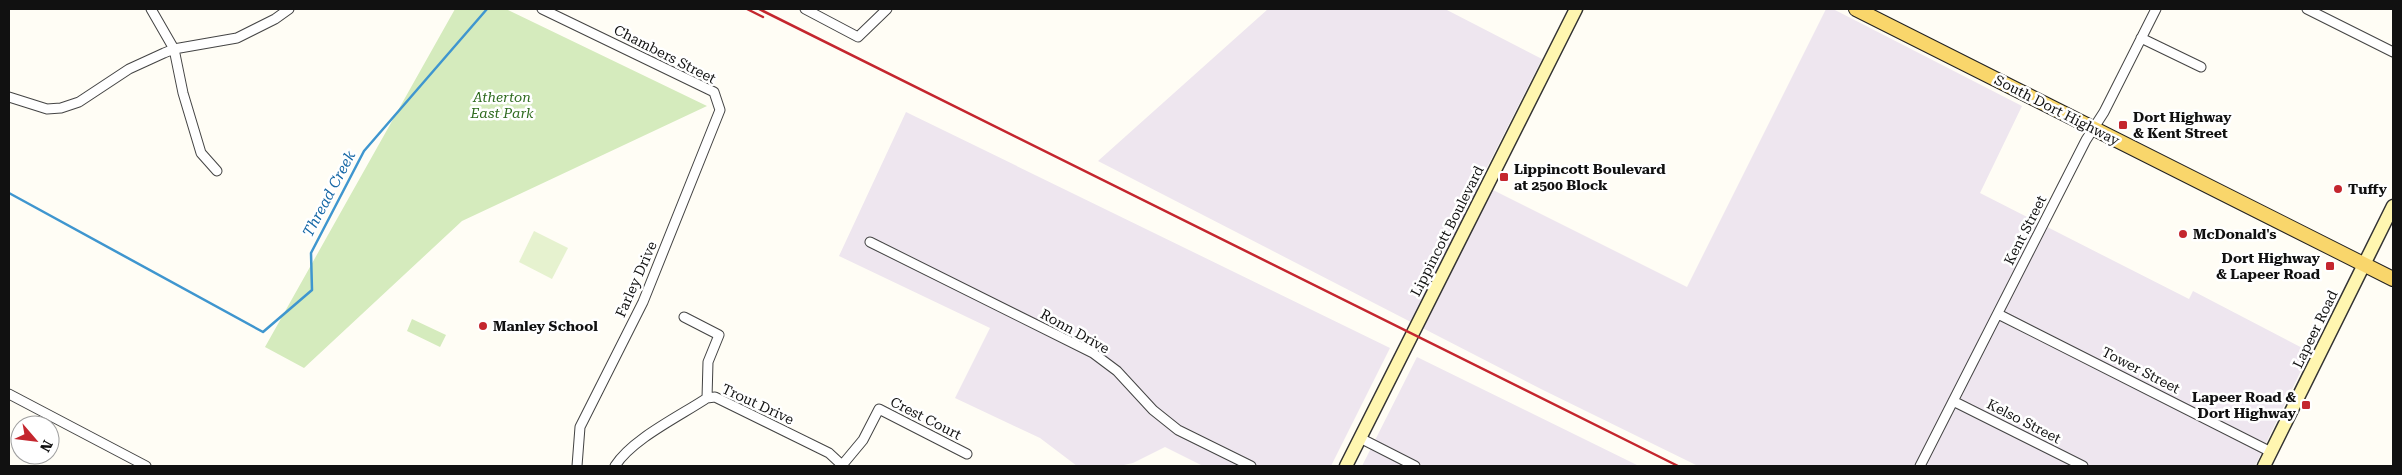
<svg xmlns="http://www.w3.org/2000/svg" width="2402" height="475" font-family="'Roboto Serif',serif">
<rect width="100%" height="100%" fill="#fffdf5"/>
<!-- industrial -->
<path fill="#eee6ef" d="M 1268,9 L 1445,9 L 1542,59 L 1479,183 L 1687,287 L 1826,9 L 1833,9 L 2022,106 L 1980,193 L 2189,299 L 2193,291 L 2310,352 L 2255,466 L 1698,466 L 1541,389 L 1098,161 Z
M 906,112 L 1390,348 L 1331,466 L 1203,466 L 1165,447 L 1133,463 L 1119,466 L 1077,466 L 1040,438 L 955,398 L 990,328 L 839,256 Z
M 1417,357 L 1639,466 L 1362,466 Z"/>
<!-- green -->
<path fill="#d5ebbd" d="M 455,9 L 506,9 L 707,106 L 462,221 L 304,368 L 265,347 Z
M 412,319 L 446,335 L 440,347 L 407,331 Z"/>
<!-- pitch -->
<path fill="#e6f2cf" d="M 534,231 L 568,248 L 552,279 L 519,262 Z"/>
<g fill="none" stroke-linecap="round" stroke-linejoin="round">
<!-- stream -->
<path stroke="#3f96cf" stroke-width="2.5" d="M 9,193 L 263,332 L 312,290 L 311,253 L 364,151 L 487,9"/>
<!-- street casing -->
<g stroke="#444" stroke-width="11">
<path id="street" d="M 151,9 L 174,49 L 183,93 L 201,153 L 217,171
M 542,9 L 714,92 L 720,110 L 643,302 L 580,427 L 577,466
M 805,9 L 858,37 L 887,9
M 2307,9 L 2393,52
M 2141,38 L 2201,67
M 9,97 L 47,109 L 61,108 L 79,102 L 129,69 L 164,53 L 174,49 L 237,38 L 275,19 L 289,9
M 870,242 L 1093,353 L 1117,371 L 1153,410 L 1178,430 L 1251,466
M 1998,314 L 2271,452
M 684,317 L 719,335 L 708,362 L 707,398
M 9,394 L 146,466
M 1953,401 L 2083,466
M 1360,438 L 1415,466
M 843,464 L 863,440 L 879,409 L 967,454
M 615,466 C 632,439 680,416 707,398 L 715,397 L 829,453 L 843,466
M 1920,466 L 2086,140 L 2104,112 L 2156,9"/>
</g>
<!-- secondary casing -->
<g stroke="#333" stroke-width="15">
<path id="secondary" d="M 1346,466 L 1576,9
M 2264,466 L 2393,206"/>
</g>
<!-- primary casing -->
<g stroke="#222" stroke-width="16">
<path id="primary" d="M 1856,9 L 2393,279"/>
</g>
<!-- street -->
<use href="#street" stroke="#fff" stroke-width="9"/>
<!-- secondary -->
<use href="#secondary" stroke="#fff6b0" stroke-width="12"/>
<!-- primary -->
<use href="#primary" stroke="#f9d66b" stroke-width="14"/>
<!-- rail -->
<path stroke="#c4262e" stroke-width="2.5" d="M 747,9 L 763,17
M 759,9 L 1678,466"/>
</g>
<!-- markers -->
<g fill="#c4262e" stroke="#fff" stroke-width="2">
<rect x="2118" y="120" width="10" height="10" rx="2.5"/>
<rect x="1499" y="172" width="10" height="10" rx="2.5"/>
<circle cx="2338" cy="189" r="5"/>
<circle cx="2183" cy="234" r="5"/>
<rect x="2325" y="261" width="10" height="10" rx="2.5"/>
<circle cx="483" cy="326" r="5"/>
<rect x="2301" y="400" width="10" height="10" rx="2.5"/>
</g>
<g text-anchor="middle" dominant-baseline="central" stroke-width="5" stroke-linejoin="round" paint-order="stroke">
<!-- street labels -->
<g font-size="14" fill="#111" stroke="#fff">
<text transform="translate(665 54) rotate(27)">Chambers Street</text>
<text transform="translate(2057 110) rotate(27)">South Dort Highway</text>
<text transform="translate(2025 230) rotate(-63)">Kent Street</text>
<text transform="translate(1447 231) rotate(-63)">Lippincott Boulevard</text>
<text transform="translate(636 279) rotate(-66)">Farley Drive</text>
<text transform="translate(2315 329) rotate(-64)">Lapeer Road</text>
<text transform="translate(1075 331) rotate(29)">Ronn Drive</text>
<text transform="translate(2141 370) rotate(27)">Tower Street</text>
<text transform="translate(758 404) rotate(25)">Trout Drive</text>
<text transform="translate(926 418) rotate(27)">Crest Court</text>
<text transform="translate(2024 421) rotate(27)">Kelso Street</text>
</g>
<!-- park labels -->
<g font-size="14" font-style="italic" fill="#2f6b1f" stroke="#fff">
<text x="502" y="97">Atherton<tspan x="502" dy="16">East Park</tspan></text>
</g>
<!-- poi labels -->
<g font-size="14" font-weight="bold" fill="#111" stroke="#fff" text-anchor="start">
<text x="2133" y="117">Dort Highway<tspan x="2133" dy="16">&amp; Kent Street</tspan></text>
<text x="1514" y="169">Lippincott Boulevard<tspan x="1514" dy="16">at 2500 Block</tspan></text>
<text x="2348" y="189">Tuffy</text>
<text x="2193" y="234">McDonald's</text>
<text x="2320" y="258" text-anchor="end">Dort Highway<tspan x="2320" dy="16">&amp; Lapeer Road</tspan></text>
<text x="493" y="326">Manley School</text>
<text x="2296" y="397" text-anchor="end">Lapeer Road &amp;<tspan x="2296" dy="16">Dort Highway</tspan></text>
</g>
<!-- water labels -->
<g font-size="15" font-style="italic" fill="#1768a6" stroke="#fff">
<text transform="translate(329 194) rotate(-62)">Thread Creek</text>
</g>
</g>
<!-- border -->
<rect width="2402" height="475" fill="none" stroke="#111111" stroke-width="20"/>
<!-- north arrow -->
<g transform="translate(35 440) rotate(118)"><circle r="24" fill="#ffffff" stroke="#a0a0a0"/>
<path d="M0-4L9 19L0 12L-9 19Z" fill="#c4262e"/>
<text y="-8" font-size="14" font-weight="bold" text-anchor="middle" fill="#111111">N</text>
</g>
</svg>
